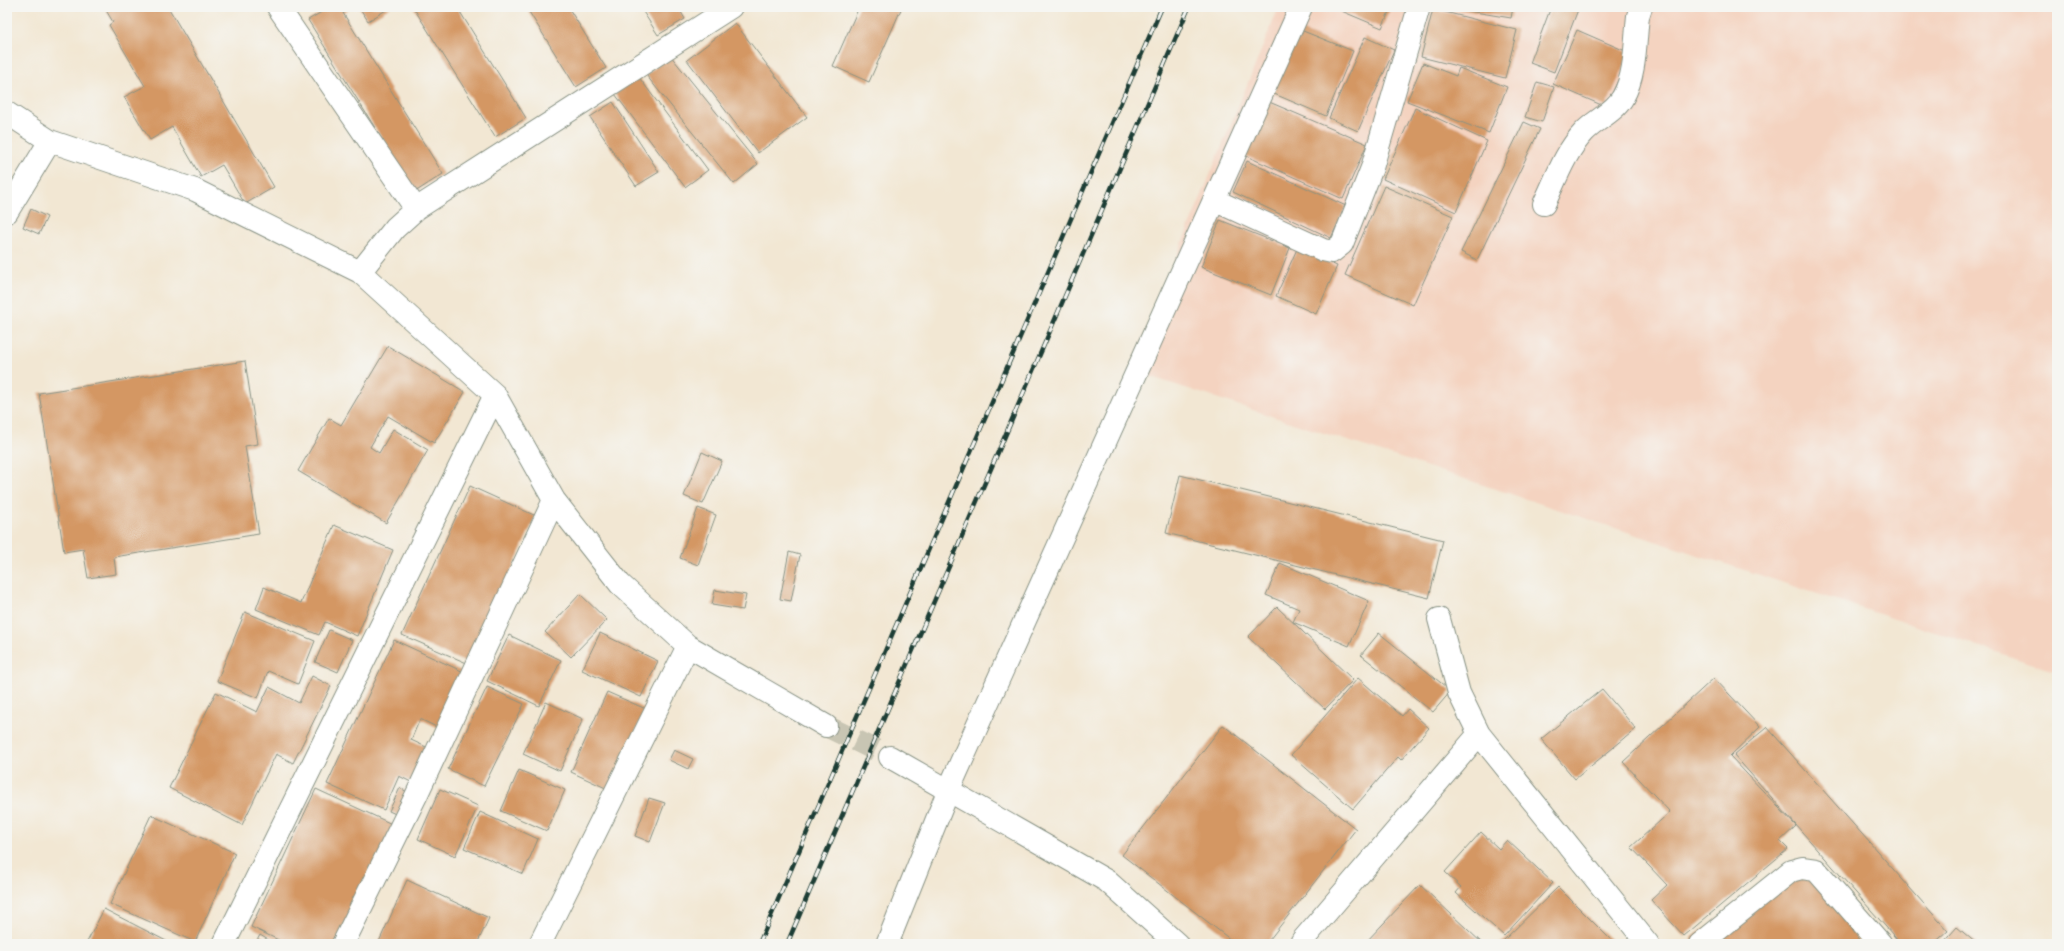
<svg xmlns="http://www.w3.org/2000/svg" width="2064" height="951" font-family="'Shantell Sans',sans-serif">
<rect width="100%" height="100%" fill="#f6f6f2"/>
<filter id="ink" filterUnits="userSpaceOnUse"><feTurbulence type="fractalNoise" baseFrequency=".025" numOctaves="2"/><feDisplacementMap in="SourceGraphic" scale="8" xChannelSelector="R" yChannelSelector="G"/><feConvolveMatrix kernelMatrix="1 2 1 2 8 2 1 2 1" color-interpolation-filters="sRGB"/></filter>
<filter id="wash" filterUnits="userSpaceOnUse"><feTurbulence type="fractalNoise" baseFrequency=".012" numOctaves="4" result="noise"/><feDisplacementMap in="SourceGraphic" scale="16" xChannelSelector="R" yChannelSelector="G"/><feGaussianBlur stdDeviation="0.9" result="paint"/><feColorMatrix in="noise" values="0 0 0 0 0 0 0 0 0 0 0 0 0 0 0 0 0 1.4 0 .05"/><feComposite in="paint" operator="in"/></filter>
<g filter="url(#wash)">
<rect width="100%" height="100%" fill="#f2e7d3"/>
<!-- built -->
<path fill="#f4d3c0" d="M 1279,7 L 2057,7 L 2057,672 L 1130,370 Z"/>
<g id="blocks">
<!-- building -->
<path fill="#d49763" d="M 104,7 L 168,7 L 274,187 L 245,204 L 222,165 L 201,177 L 172,127 L 150,140 L 124,97 L 145,86 L 109,25 L 113,22 Z
M 330,7 L 353,7 L 343,13 L 443,174 L 415,192 L 308,20 Z
M 359,7 L 391,7 L 368,21 Z
M 413,7 L 457,7 L 526,118 L 495,137 Z
M 526,7 L 568,7 L 606,68 L 576,87 Z
M 640,7 L 678,7 L 685,19 L 658,35 Z
M 859,7 L 902,7 L 869,82 L 833,66 Z
M 1332,7 L 1391,7 L 1382,28 Z
M 1444,7 L 1513,7 L 1511,18 Z
M 1551,7 L 1579,7 L 1554,72 L 1530,63 Z
M 1433,9 L 1517,30 L 1505,78 L 1421,57 Z
M 735,23 L 807,117 L 758,153 L 687,60 Z
M 1298,29 L 1353,51 L 1326,116 L 1272,93 Z
M 1577,30 L 1630,53 L 1606,107 L 1553,84 Z
M 1365,37 L 1394,50 L 1358,131 L 1329,118 Z
M 670,55 L 758,164 L 734,184 L 646,75 Z
M 1423,63 L 1456,76 L 1459,68 L 1507,87 L 1489,133 L 1407,101 Z
M 638,76 L 708,170 L 685,187 L 615,94 Z
M 1537,82 L 1554,87 L 1542,122 L 1525,117 Z
M 1267,101 L 1367,144 L 1343,199 L 1244,155 Z
M 613,102 L 659,172 L 636,186 L 590,117 Z
M 1415,108 L 1487,141 L 1456,212 L 1383,179 Z
M 1524,122 L 1540,129 L 1477,260 L 1461,252 Z
M 1247,161 L 1346,206 L 1331,238 L 1233,192 Z
M 1384,186 L 1453,216 L 1413,305 L 1345,275 Z
M 31,209 L 47,217 L 39,234 L 23,227 Z
M 1220,220 L 1290,248 L 1271,295 L 1201,267 Z
M 1297,249 L 1337,266 L 1316,314 L 1276,296 Z
M 388,346 L 465,392 L 434,443 L 388,416 L 370,447 L 379,453 L 393,429 L 428,450 L 386,523 L 298,471 L 329,418 L 341,425 Z
M 245,361 L 258,444 L 245,446 L 259,534 L 114,557 L 116,574 L 88,578 L 83,549 L 64,552 L 39,393 Z
M 702,452 L 722,461 L 703,504 L 684,496 Z
M 1180,475 L 1443,540 L 1429,598 L 1166,533 Z
M 470,486 L 536,516 L 469,664 L 402,635 Z
M 698,508 L 716,515 L 698,565 L 680,558 Z
M 334,525 L 393,550 L 357,636 L 325,622 L 319,635 L 256,609 L 264,587 L 301,603 Z
M 789,552 L 800,555 L 791,601 L 780,599 Z
M 1280,563 L 1369,601 L 1349,646 L 1293,622 L 1299,609 L 1266,595 Z
M 715,590 L 746,595 L 743,610 L 712,605 Z
M 580,594 L 607,620 L 571,657 L 545,632 Z
M 1277,607 L 1353,680 L 1325,709 L 1248,637 Z
M 245,612 L 315,641 L 298,684 L 268,671 L 258,698 L 217,681 Z
M 329,630 L 352,640 L 338,672 L 315,662 Z
M 600,633 L 658,661 L 641,697 L 582,670 Z
M 1379,633 L 1451,691 L 1433,712 L 1361,655 Z
M 509,635 L 561,660 L 539,706 L 487,681 Z
M 394,640 L 477,678 L 451,734 L 420,719 L 411,740 L 437,752 L 421,787 L 399,776 L 384,810 L 327,784 Z
M 312,676 L 331,686 L 293,763 L 276,754 L 242,825 L 169,788 L 216,692 L 257,712 L 269,687 L 299,703 Z
M 1358,678 L 1402,716 L 1408,709 L 1429,728 L 1401,760 L 1398,757 L 1353,809 L 1291,755 Z
M 1714,678 L 1760,727 L 1730,756 L 1796,826 L 1780,841 L 1788,849 L 1684,936 L 1651,900 L 1667,885 L 1631,847 L 1670,812 L 1623,762 Z
M 487,687 L 524,704 L 484,786 L 448,769 Z
M 1602,689 L 1636,729 L 1575,779 L 1541,739 Z
M 607,692 L 646,709 L 610,790 L 571,772 Z
M 546,702 L 583,719 L 560,771 L 523,754 Z
M 1223,725 L 1356,829 L 1266,944 L 1236,944 L 1122,855 Z
M 1767,727 L 1948,931 L 1933,944 L 1901,944 L 1734,755 Z
M 674,750 L 693,759 L 688,769 L 669,760 Z
M 519,770 L 565,790 L 547,831 L 501,811 Z
M 400,788 L 413,795 L 402,817 L 389,811 Z
M 316,789 L 394,825 L 339,944 L 287,944 L 251,927 Z
M 440,789 L 478,806 L 455,856 L 418,839 Z
M 649,798 L 665,803 L 650,842 L 635,836 Z
M 480,812 L 538,839 L 523,874 L 464,848 Z
M 151,815 L 235,853 L 195,942 L 110,904 Z
M 1481,832 L 1499,849 L 1507,840 L 1553,883 L 1504,936 L 1456,893 L 1461,887 L 1445,872 Z
M 1805,861 L 1862,944 L 1695,944 L 1691,938 Z
M 407,880 L 489,918 L 477,944 L 378,944 Z
M 1420,885 L 1483,944 L 1364,944 Z
M 1558,887 L 1615,944 L 1500,944 Z
M 104,909 L 172,944 L 86,944 Z
M 1957,927 L 1977,944 L 1942,944 Z
M 260,935 L 275,944 L 255,944 Z"/>
</g>
</g>
<g filter="url(#ink)">
<use href="#blocks" fill-opacity="0" stroke="#889284" stroke-width="1"/>
<g fill="none" stroke-linecap="round" stroke-linejoin="round">
<!-- minor-tunnel -->
<path stroke="#c8c5b3" stroke-width="22" stroke-dasharray="22 11" stroke-linecap="butt" d="M 826,726 L 890,757"/>
<!-- minor casing -->
<g stroke="#889284" stroke-width="24">
<path id="minor" d="M 278,7 L 416,209
M 7,113 L 50,141 L 195,190 L 360,272 L 495,395 L 554,500 L 620,584 L 688,646 L 826,726
M 1214,200 L 1323,250 L 1332,252 L 1342,244 L 1372,168 L 1419,7
M 1544,204 C 1556,179 1565,152 1584,132 C 1596,119 1614,113 1623,97 C 1636,74 1635,42 1638,16 L 1641,7
M 7,212 L 50,141
M 360,272 L 395,228 L 416,209 L 731,7
M 1439,619 L 1459,693 L 1479,734 L 1648,944
M 890,757 L 1107,881 L 1177,944
M 1302,941 L 1479,734
M 224,944 L 495,395
M 343,944 L 416,796 L 554,500
M 540,944 L 688,646
M 887,944 L 949,789 L 1301,7
M 1700,944 L 1791,871 L 1802,868 L 1816,870 L 1881,944"/>
</g>
<!-- minor -->
<use href="#minor" stroke="#fff" stroke-width="22"/>
<!-- rail casing -->
<g stroke="#1f3d34" stroke-width="4.5">
<path id="rail" d="M 759,944 L 1162,7
M 787,944 L 1189,7"/>
</g>
<!-- rail -->
<use href="#rail" stroke="#f6f6f2" stroke-width="3" stroke-dasharray="9" stroke-linecap="butt"/>
</g>
</g>
<!-- margin -->
<rect width="2064" height="951" fill="none" stroke="#f6f6f2" stroke-width="24"/>
</svg>
